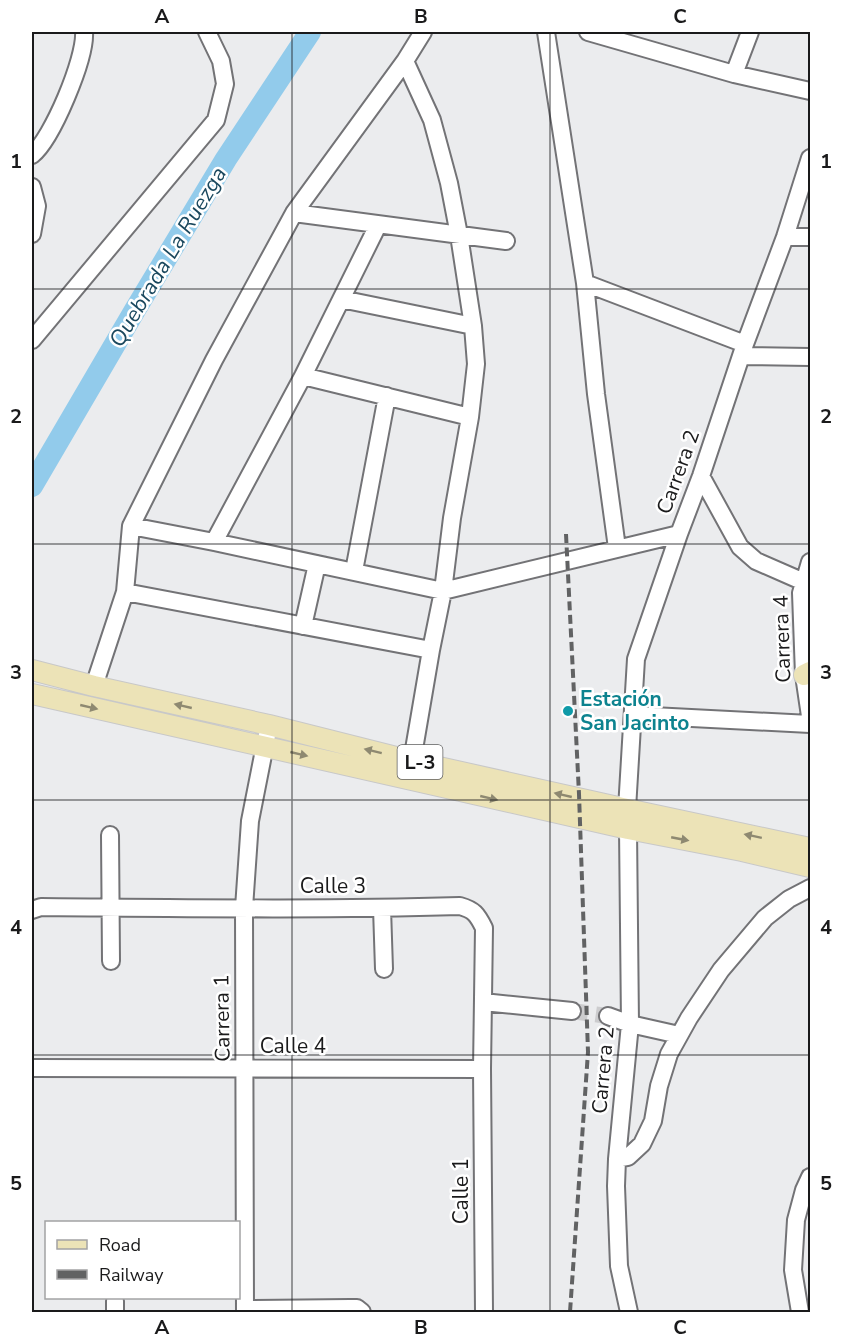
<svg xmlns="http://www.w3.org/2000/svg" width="842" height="1344" font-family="'Nunito Sans',sans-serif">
<rect width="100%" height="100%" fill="#ebecee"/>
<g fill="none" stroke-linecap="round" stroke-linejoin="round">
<!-- river -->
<path stroke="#92cbeb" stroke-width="22" d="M 32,486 L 135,310 L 226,159 L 310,32"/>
<!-- minor-tunnel -->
<path stroke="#ccccce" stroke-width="16" stroke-dasharray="16 8" stroke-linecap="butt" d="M 572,1011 L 608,1016"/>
<!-- minor casing -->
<g stroke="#737376" stroke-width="20">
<path id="minor" d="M 546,32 L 585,283 L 596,394 L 617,548
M 588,32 L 734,74 L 810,91
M 405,61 L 423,32
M 734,74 L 750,32
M 32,155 C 52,139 86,58 84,32
M 32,187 L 37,206 L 32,234
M 294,213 L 506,241
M 785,237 L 810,237
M 585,283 L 745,344
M 341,299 L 473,326
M 32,340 L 216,120 L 225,84 L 221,61 L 207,32
M 742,356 L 810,357
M 303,376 L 470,417
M 701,476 L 740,547 L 756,561 L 804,582
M 131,526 L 214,542 L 443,591 L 679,534
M 214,542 L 303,376 L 378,225
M 810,562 L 801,593 L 804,675 L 810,716
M 354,571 L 387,396
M 125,592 L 431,650
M 303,626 L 317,564
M 94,686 L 125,592 L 131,526 L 214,360 L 294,213 L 405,61 L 432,120 L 449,183 L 459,235 L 473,326 L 476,364 L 470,417 L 452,518 L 443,591 L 431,650 L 412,761
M 633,715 L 810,724
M 627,809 L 636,659 L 679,534 L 701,476 L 745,344 L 785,237 L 810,158
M 628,829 L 630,1024 L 617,1159 L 616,1186 L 619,1266 L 629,1312
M 110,835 L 111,961
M 382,908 L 384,969
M 32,910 L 41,907 C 180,908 320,910 460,906 C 474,910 477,914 484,928 L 482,1069 L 484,1312
M 483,1002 L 572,1011
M 608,1016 L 630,1024 L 679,1035
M 32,1068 L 482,1069
M 617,1159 L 628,1157 L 642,1144 L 653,1121 L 659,1086 L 669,1054 L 689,1018 L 721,970 L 765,918 L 789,899 L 810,888
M 115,1301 L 115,1312
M 245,1309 L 350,1308 L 357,1308 L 362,1312
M 245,1312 L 244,908 L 250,821 L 267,735
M 800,1312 L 793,1270 L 796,1220 L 804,1190 L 810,1177"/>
</g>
<!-- major casing -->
<g stroke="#c8c8c8" stroke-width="22">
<path id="major" d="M 32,670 L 94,686 L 269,725 L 412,761 L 627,809 L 810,848
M 804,675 L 810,672
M 32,694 L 628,829 L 742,851 L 810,867"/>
</g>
<!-- minor -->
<use href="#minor" stroke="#fff" stroke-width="16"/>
<!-- major -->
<use href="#major" stroke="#ece3b7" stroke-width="20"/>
<!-- rail -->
<path stroke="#616263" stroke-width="4" stroke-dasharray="9 4.5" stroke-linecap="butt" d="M 566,534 L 579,794 L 588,1052 L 570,1312"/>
</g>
<!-- one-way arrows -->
<defs><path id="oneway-solid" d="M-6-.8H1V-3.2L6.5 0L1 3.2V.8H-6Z" transform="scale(1.5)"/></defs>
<g fill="#8e8971">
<use href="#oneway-solid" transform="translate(183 706) rotate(-167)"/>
<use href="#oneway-solid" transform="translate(89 707) rotate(13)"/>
<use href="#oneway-solid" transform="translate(373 751) rotate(-166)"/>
<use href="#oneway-solid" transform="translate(299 754) rotate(13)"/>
<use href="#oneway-solid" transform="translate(563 795) rotate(-167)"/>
<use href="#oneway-solid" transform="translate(489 798) rotate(13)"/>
<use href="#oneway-solid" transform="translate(753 836) rotate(-168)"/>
<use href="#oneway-solid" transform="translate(680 839) rotate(11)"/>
</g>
<!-- grid -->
<path fill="none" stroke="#1a1a1b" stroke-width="1.5" stroke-opacity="0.55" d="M 292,32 L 292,1312M 550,32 L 550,1312M 32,289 L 810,289M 32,544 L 810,544M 32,800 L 810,800M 32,1055 L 810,1055"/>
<!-- markers -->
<circle fill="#0f9aa8" stroke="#fff" stroke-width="2" cx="568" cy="711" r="6"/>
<g text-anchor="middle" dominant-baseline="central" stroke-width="5" stroke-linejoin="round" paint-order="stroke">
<!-- shield labels -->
<rect fill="#fff" stroke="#5f5f5f" stroke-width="1.5" x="397.5" y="745" width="45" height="34" rx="4.5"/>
<g font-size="20" font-weight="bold" fill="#1a1a1b">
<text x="420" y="762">L-3</text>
</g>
<!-- street labels -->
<g font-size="21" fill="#1a1a1b" stroke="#fff">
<text transform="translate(678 472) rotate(-70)">Carrera 2</text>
<text transform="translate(782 639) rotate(-92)">Carrera 4</text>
<text x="333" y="886">Calle 3</text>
<text transform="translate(222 1018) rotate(-91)">Carrera 1</text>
<text x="293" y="1046">Calle 4</text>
<text transform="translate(603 1070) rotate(-85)">Carrera 2</text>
<text transform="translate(461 1191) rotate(-90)">Calle 1</text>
</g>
<!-- culture labels -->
<g font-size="21" font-weight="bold" fill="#0d838f" stroke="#fff" text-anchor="start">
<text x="580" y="699">Estación<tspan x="580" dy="24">San Jacinto</tspan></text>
</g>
<!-- water labels -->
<g font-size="22" font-style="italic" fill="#1a485e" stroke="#fff">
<text transform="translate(168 257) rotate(-59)">Quebrada La Ruezga</text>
</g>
</g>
<!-- border -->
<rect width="842" height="1344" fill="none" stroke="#ffffff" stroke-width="66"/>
<!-- legend -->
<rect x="45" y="1221" width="195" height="78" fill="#ffffff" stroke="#a3a3a4" stroke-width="1.5"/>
<rect x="57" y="1240" width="30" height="9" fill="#ece3b7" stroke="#a3a3a4" stroke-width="1.5"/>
<text x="99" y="1251" font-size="18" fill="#1a1a1b">Road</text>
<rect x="57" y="1270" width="30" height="9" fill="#616263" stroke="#a3a3a4" stroke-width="1.5"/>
<text x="99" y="1281" font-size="18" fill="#1a1a1b">Railway</text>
<rect x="33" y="33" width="776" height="1278" fill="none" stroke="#1a1a1b" stroke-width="2"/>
<g font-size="20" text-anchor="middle" font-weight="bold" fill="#1a1a1b">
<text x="162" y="23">A</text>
<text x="421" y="23">B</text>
<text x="680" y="23">C</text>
<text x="16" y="168">1</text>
<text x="826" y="168">1</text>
<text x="16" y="423">2</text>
<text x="826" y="423">2</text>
<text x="16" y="679">3</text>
<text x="826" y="679">3</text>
<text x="16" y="934">4</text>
<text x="826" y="934">4</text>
<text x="16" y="1190">5</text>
<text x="826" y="1190">5</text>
<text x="162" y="1334">A</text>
<text x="421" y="1334">B</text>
<text x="680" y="1334">C</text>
</g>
</svg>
